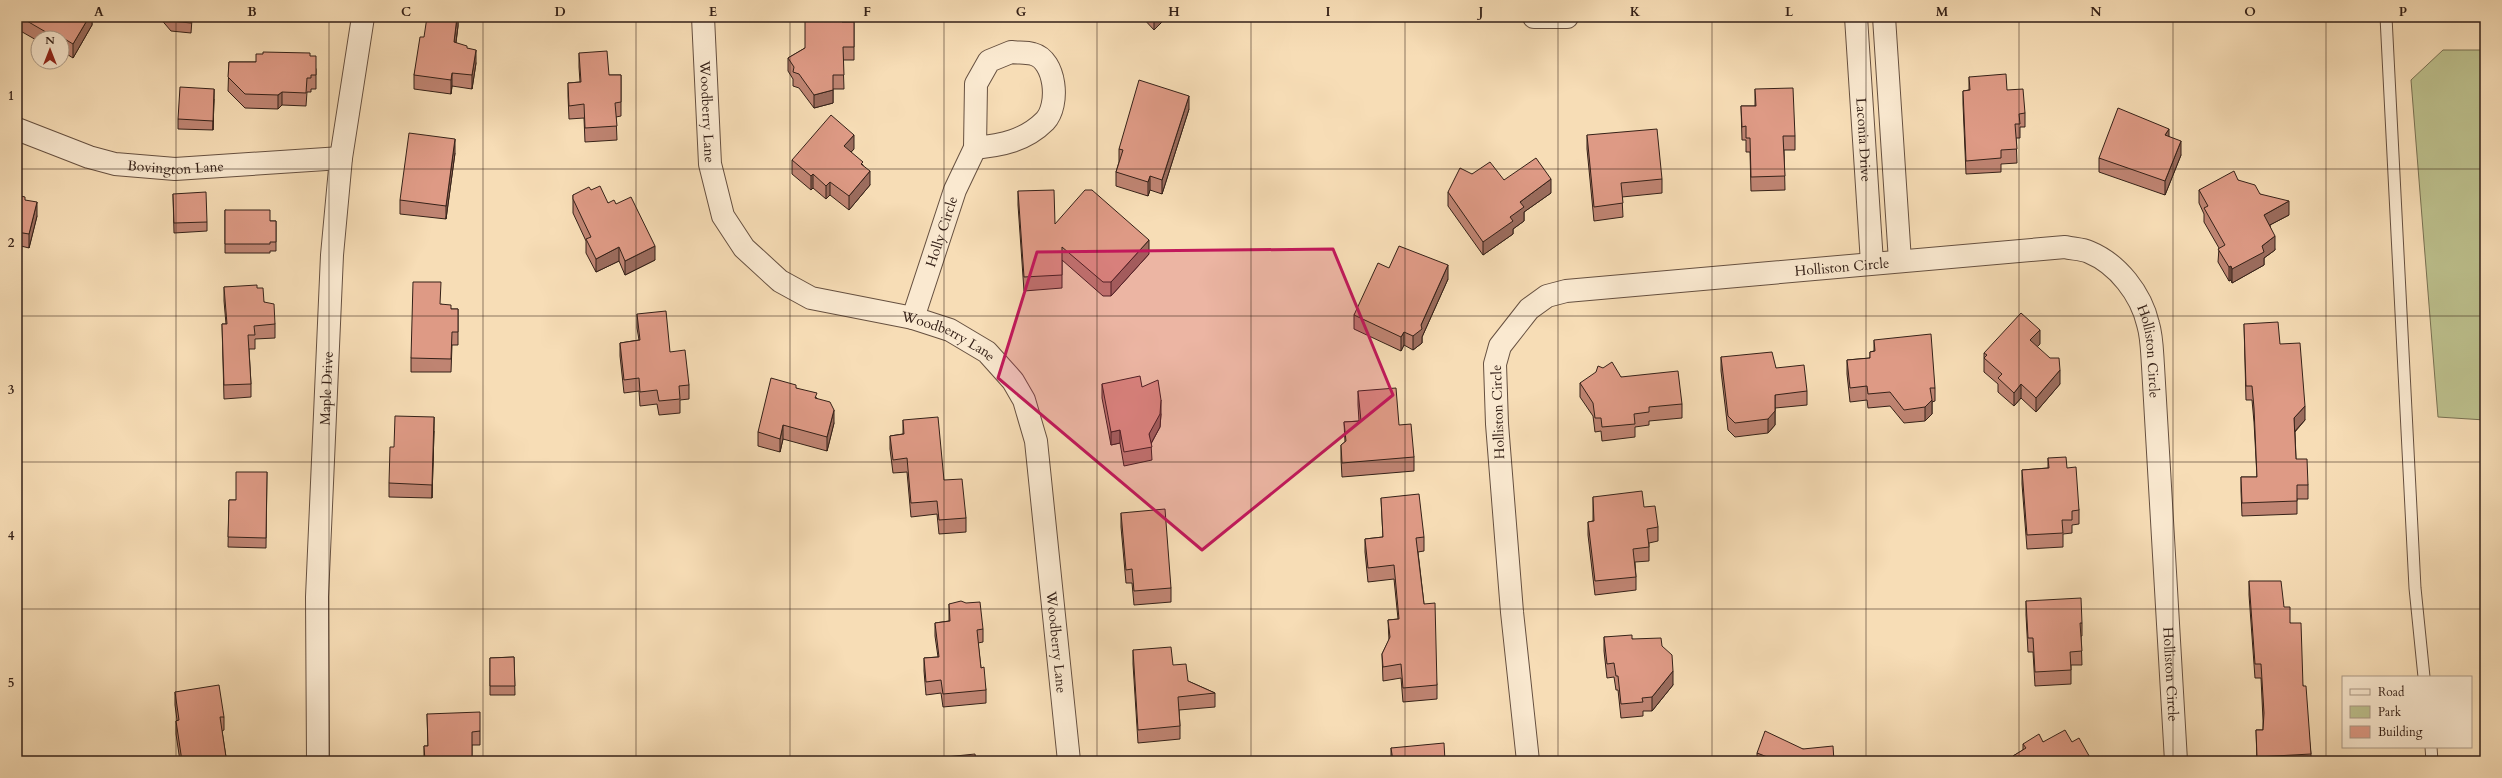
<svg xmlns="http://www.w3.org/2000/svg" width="2502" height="778" font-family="Cardo,serif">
<rect width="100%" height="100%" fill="#f7ddb6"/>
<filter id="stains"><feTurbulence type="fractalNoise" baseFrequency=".005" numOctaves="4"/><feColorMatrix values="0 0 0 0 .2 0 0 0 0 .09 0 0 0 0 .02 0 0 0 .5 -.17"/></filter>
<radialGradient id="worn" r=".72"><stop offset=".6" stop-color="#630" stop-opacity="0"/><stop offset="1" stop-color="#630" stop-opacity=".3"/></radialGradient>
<!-- green -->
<path fill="#bdc18e" stroke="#797153" d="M 2443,50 L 2485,50 L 2485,420 L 2438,417 L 2411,80 Z"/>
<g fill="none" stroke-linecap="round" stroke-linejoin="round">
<!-- service casing -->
<g stroke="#665040" stroke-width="13">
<path id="service" d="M 2386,17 L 2415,588 L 2424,677
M 2431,747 L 2432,761"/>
</g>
<!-- minor casing -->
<g stroke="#665040" stroke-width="24">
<g id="minor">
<path id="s1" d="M 703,17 L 710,164 L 723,216 L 744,248 L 780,281 L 811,298 L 913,318 L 950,330 L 987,352 L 1013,381 L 1024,400 L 1036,441 L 1069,761"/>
<path d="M 1534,17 L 1567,17"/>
<path id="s2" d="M 1856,17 L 1872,263"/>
<path d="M 1884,17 L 1900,261"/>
<path d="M 1011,52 C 1018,53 1026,52 1033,54 C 1056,60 1060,105 1045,121 C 1025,141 1002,145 975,148 L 976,84 L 989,61 Z"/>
<path id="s3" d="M 17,129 L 89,157 L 115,164 L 175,169 L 341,158"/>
<path id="s4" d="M 913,318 L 955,190 L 975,148"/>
<path id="s5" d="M 1528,761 L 1512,612 L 1497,424 L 1495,364 L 1500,346 L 1529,309 L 1547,296 L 1566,291 L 2065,247 C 2073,249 2082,249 2089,252 C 2118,264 2141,294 2148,324 C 2152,337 2152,352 2153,366 L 2176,761"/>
</g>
</g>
<!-- tertiary casing -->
<g stroke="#665040" stroke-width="24">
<g id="tertiary">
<path id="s6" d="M 318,761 L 317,597 L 332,255 L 341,158 L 363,17"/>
</g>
</g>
<!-- service -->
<use href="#service" stroke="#fae9d0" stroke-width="11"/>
<!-- minor -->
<use href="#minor" stroke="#fae9d0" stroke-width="22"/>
<!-- tertiary -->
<use href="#tertiary" stroke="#fae9d0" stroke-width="22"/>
</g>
<!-- wall -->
<path fill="#bf8472" stroke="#352118" d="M 17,17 L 92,17 L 92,25 L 73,58 L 62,51 L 62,38 L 38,38 L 38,41 L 17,29 Z
M 159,17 L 207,17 L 207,19 L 192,19 L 191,33 L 171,31 Z
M 458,17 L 458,26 L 456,43 L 467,48 L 476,63 L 472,89 L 452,86 L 451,94 L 414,89 L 414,75 L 424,37 Z
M 1142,17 L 1167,17 L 1154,30 Z
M 842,22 L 854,22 L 854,60 L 843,60 L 844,89 L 833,89 L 833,103 L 814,108 L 799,88 L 793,86 L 793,79 L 788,71 L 788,58 L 805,48 Z
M 579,53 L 609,75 L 621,75 L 621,116 L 616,117 L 617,140 L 585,142 L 584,118 L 569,119 L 568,96 L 568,83 L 580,82 L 579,67 Z
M 310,56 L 316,69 L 316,89 L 311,89 L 311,92 L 307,92 L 306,106 L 282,105 L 278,109 L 245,108 L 228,91 L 229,62 L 256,62 Z
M 1969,77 L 2007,90 L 2025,113 L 2025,127 L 2020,127 L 2020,138 L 2016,138 L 2017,163 L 2001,164 L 2001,172 L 1966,174 L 1963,104 L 1963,91 L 1969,90 Z
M 1755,89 L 1795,136 L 1795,150 L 1784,150 L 1785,190 L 1751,191 L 1750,152 L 1746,152 L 1746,140 L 1742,140 L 1741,106 L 1755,106 Z
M 214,99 L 213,130 L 178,129 L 178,119 Z
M 1189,109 L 1162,194 L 1150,190 L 1148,196 L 1116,186 L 1116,172 L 1119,162 L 1119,149 Z
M 1587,135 L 1662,179 L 1662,193 L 1622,197 L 1623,217 L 1594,221 L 1587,149 Z
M 2169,136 L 2181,155 L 2165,195 L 2099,172 L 2099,158 Z
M 854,149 L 851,152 L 863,165 L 870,185 L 849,210 L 830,195 L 826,199 L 813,188 L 811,190 L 792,174 L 792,160 Z
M 455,153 L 446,219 L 400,214 L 400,200 Z
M 1472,174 L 1504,180 L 1551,193 L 1524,212 L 1524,221 L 1513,229 L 1513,234 L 1483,255 L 1448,206 L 1448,192 Z
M 2238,180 L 2260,194 L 2289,215 L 2270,225 L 2275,250 L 2264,258 L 2264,265 L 2232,283 L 2231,280 L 2229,281 L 2218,262 L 2219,248 L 2204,222 L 2204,214 L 2199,203 L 2199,190 Z
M 591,190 L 608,203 L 616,204 L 655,260 L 625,275 L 619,261 L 596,272 L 586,253 L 586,241 L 573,213 L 573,195 Z
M 1018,191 L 1055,224 L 1149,254 L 1111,296 L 1103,296 L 1062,260 L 1062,288 L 1024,291 L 1018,205 Z
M 173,194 L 207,222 L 207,231 L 174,233 Z
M 17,195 L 25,200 L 37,216 L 29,248 L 17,245 Z
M 225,210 L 270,221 L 276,221 L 276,251 L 270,251 L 270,253 L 225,253 Z
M 1389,268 L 1448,279 L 1422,337 L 1422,343 L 1413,350 L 1404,345 L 1401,351 L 1354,329 L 1354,315 Z
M 224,287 L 257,288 L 275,324 L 275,338 L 255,339 L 255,349 L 249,349 L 251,384 L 251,397 L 224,399 L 222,324 L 226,324 L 224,301 Z
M 441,304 L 451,309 L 458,309 L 458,345 L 452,345 L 451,372 L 411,372 L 411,358 Z
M 637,314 L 670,352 L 689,385 L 689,399 L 680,400 L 680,413 L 659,415 L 657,404 L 640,406 L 639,391 L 624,393 L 620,356 L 620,343 L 639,340 L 637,328 Z
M 2244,324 L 2280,344 L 2305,420 L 2295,432 L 2296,459 L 2308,485 L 2308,499 L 2297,499 L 2297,514 L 2242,516 L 2241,491 L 2241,477 L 2257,477 L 2254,422 L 2252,400 L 2246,400 Z
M 1874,340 L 1935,388 L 1935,401 L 1932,402 L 1932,414 L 1925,421 L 1904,423 L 1890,406 L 1868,408 L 1867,400 L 1850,402 L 1847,374 L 1847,360 L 1870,358 L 1870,352 L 1874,351 Z
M 2040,344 L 2037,347 L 2060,384 L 2036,412 L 2021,398 L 2014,406 L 1998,392 L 1998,384 L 1984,372 L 1984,353 Z
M 1721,357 L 1776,368 L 1807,391 L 1807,405 L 1775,408 L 1775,425 L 1768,433 L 1735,437 L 1728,430 L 1721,371 Z
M 1621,377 L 1682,404 L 1682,418 L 1649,421 L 1649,425 L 1635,427 L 1635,437 L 1602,441 L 1601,431 L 1595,432 L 1593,416 L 1580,397 L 1580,383 Z
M 1102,384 L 1142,387 L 1161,414 L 1160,427 L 1151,444 L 1152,460 L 1124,466 L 1120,443 L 1111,445 L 1102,398 Z
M 796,388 L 817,398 L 834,423 L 827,451 L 783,439 L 780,452 L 758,446 L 758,432 Z
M 1358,391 L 1399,425 L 1414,457 L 1414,471 L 1342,477 L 1341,459 L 1341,445 L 1345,442 L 1344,422 L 1359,421 L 1358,405 Z
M 903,420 L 944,480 L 966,518 L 966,532 L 939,534 L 937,514 L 911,517 L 907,472 L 893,473 L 890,449 L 890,436 L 903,434 Z
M 434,431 L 432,498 L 389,497 L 389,483 Z
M 2048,458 L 2067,468 L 2079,510 L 2079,524 L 2072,525 L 2072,533 L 2063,534 L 2063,547 L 2027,549 L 2022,484 L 2022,470 L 2048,468 Z
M 267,472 L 266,548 L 228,547 L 229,500 L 236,500 Z
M 1593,497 L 1644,507 L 1658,527 L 1658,541 L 1649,543 L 1649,561 L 1635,562 L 1636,577 L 1636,590 L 1595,595 L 1588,535 L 1588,522 L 1593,521 Z
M 1381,498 L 1424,537 L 1424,551 L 1418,552 L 1424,604 L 1437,685 L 1437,699 L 1403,702 L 1401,678 L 1383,681 L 1382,654 L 1389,640 L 1388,620 L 1398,619 L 1394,579 L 1368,582 L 1365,552 L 1365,539 L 1383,537 Z
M 1121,513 L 1171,588 L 1171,602 L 1134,605 L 1132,583 L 1126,583 L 1121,527 Z
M 2249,581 L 2284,607 L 2290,623 L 2303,686 L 2311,754 L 2311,761 L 2257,761 L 2256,730 L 2263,730 L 2263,720 L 2261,678 L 2255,678 L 2249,595 Z
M 2026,601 L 2082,623 L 2082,636 L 2081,636 L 2082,665 L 2071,665 L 2071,684 L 2035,686 L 2033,652 L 2028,652 L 2026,615 Z
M 949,604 L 983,629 L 983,642 L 978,643 L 981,668 L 986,690 L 986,703 L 943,707 L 941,693 L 926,695 L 924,671 L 924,658 L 938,657 L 935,636 L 935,623 L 949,621 Z
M 1604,637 L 1632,639 L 1662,646 L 1673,685 L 1652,711 L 1643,711 L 1643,716 L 1621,718 L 1618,690 L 1616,690 L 1614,677 L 1607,678 L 1604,651 Z
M 1133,650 L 1173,665 L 1188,681 L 1215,693 L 1215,707 L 1179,710 L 1180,726 L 1180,739 L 1138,743 L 1133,664 Z
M 514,657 L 515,695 L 490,695 L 490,658 Z
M 175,692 L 224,717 L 224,730 L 222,731 L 226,757 L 231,761 L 180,761 L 176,734 L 176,721 L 177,720 L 175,705 Z
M 427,714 L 480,731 L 480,745 L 472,745 L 472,761 L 424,761 L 424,746 L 428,746 Z
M 2043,742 L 2072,742 L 2092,761 L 2013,761 L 2013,756 L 2023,750 L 2023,744 Z
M 1391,748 L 1445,761 L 1391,761 Z
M 1803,749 L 1834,761 L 1757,761 L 1757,753 Z"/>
<!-- shaded-wall -->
<path fill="#9b6c5d" stroke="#352118" d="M 89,17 L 92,17 L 92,25 L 73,58 L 73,44 Z
M 457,17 L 458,17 L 458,26 L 454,56 L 454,42 Z
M 1154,17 L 1167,17 L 1154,30 Z
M 53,32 L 53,38 L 51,38 L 51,35 Z
M 476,50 L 476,63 L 472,89 L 472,75 Z
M 452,73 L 452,86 L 451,94 L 451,80 Z
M 214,89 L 214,99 L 213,130 L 213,121 Z
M 833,90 L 833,103 L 814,108 L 814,95 Z
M 282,92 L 282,105 L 278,109 L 278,95 Z
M 1189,96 L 1189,109 L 1162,194 L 1162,180 Z
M 2169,129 L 2169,143 L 2165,135 Z
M 854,135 L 854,149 L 844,160 L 844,146 Z
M 455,139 L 455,153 L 446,219 L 446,206 Z
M 2181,141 L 2181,155 L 2165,195 L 2165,181 Z
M 870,171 L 870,185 L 849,210 L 849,196 Z
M 813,174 L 813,188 L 811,190 L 811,176 Z
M 1150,176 L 1150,190 L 1148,196 L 1148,182 Z
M 1551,179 L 1551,193 L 1524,212 L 1524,221 L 1513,229 L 1513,234 L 1483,255 L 1483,242 L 1510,217 L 1520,202 Z
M 830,182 L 830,195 L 826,199 L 826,186 Z
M 2289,201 L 2289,215 L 2264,228 L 2264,215 Z
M 37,202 L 37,216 L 29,248 L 29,234 Z
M 2275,236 L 2275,250 L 2264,258 L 2264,265 L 2232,283 L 2232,269 Z
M 1149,240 L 1149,254 L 1111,296 L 1111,282 Z
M 655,246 L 655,260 L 625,275 L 625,261 Z
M 619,247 L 619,261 L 596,272 L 596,259 Z
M 1448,265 L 1448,279 L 1422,337 L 1422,343 L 1413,350 L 1413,336 L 1421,325 Z
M 2231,266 L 2231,280 L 2229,281 L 2229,267 Z
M 2040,330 L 2040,344 L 2030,354 L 2030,340 Z
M 1404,332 L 1404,345 L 1401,351 L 1401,337 Z
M 2060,370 L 2060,384 L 2036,412 L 2036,398 Z
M 2021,384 L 2021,398 L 2014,406 L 2014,393 Z
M 1775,395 L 1775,425 L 1768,433 L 1768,419 Z
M 1161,400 L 1161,414 L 1160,427 L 1149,447 L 1149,434 Z
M 1932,400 L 1932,414 L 1925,421 L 1925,407 Z
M 2305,406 L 2305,420 L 2294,432 L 2294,418 Z
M 834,410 L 834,423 L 827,451 L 827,437 Z
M 434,417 L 434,431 L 432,498 L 432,485 Z
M 783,425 L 783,439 L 780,452 L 780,439 Z
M 1120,430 L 1120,443 L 1111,445 L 1111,432 Z
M 1673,671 L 1673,685 L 1652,711 L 1652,697 Z"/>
<!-- building -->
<path fill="#de9a85" stroke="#352118" d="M 20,17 L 89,17 L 73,44 L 53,32 L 51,35 Z
M 167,17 L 191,17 L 191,23 L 171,21 Z
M 427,17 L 457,17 L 454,42 L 467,46 L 467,48 L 476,50 L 472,75 L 452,73 L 451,80 L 414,75 L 420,37 L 424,37 Z
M 805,17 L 842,17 L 842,22 L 854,22 L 854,47 L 843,47 L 844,75 L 833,75 L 833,90 L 814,95 L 799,74 L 793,72 L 794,67 L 788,58 L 805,48 Z
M 607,51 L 609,75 L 621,75 L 621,102 L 615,103 L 617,126 L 585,128 L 584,104 L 569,106 L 568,83 L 581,82 L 579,53 Z
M 263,52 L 310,53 L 310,56 L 316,56 L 316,75 L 311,75 L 311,78 L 307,78 L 306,93 L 282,92 L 278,95 L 245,94 L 228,77 L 229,62 L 256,62 L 256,54 L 263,54 Z
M 2006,74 L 2007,90 L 2023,89 L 2025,113 L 2019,114 L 2020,124 L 2015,124 L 2017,149 L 2001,150 L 2001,158 L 1966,161 L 1963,91 L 1970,90 L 1969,77 Z
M 1139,80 L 1189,96 L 1162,180 L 1150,176 L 1148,182 L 1116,172 L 1123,150 L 1119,149 Z
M 180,87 L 214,89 L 213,121 L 178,119 Z
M 1793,88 L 1795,136 L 1783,136 L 1785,176 L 1751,177 L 1750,138 L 1746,138 L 1746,126 L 1742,127 L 1741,106 L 1756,106 L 1755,89 Z
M 2118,108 L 2169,129 L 2165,135 L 2181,141 L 2165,181 L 2099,158 Z
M 831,115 L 854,135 L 844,146 L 863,162 L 861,164 L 870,171 L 849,196 L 830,182 L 826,186 L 813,174 L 811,176 L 792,160 Z
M 1657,129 L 1662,179 L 1621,183 L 1623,203 L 1594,207 L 1587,135 Z
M 409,133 L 455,139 L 446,206 L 400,200 Z
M 1536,158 L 1551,179 L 1520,202 L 1524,207 L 1510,217 L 1513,221 L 1483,242 L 1448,192 L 1460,168 L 1472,174 L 1490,162 L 1504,180 Z
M 2234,171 L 2238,180 L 2255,185 L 2260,194 L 2289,201 L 2264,215 L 2275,236 L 2262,246 L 2264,252 L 2232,269 L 2231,266 L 2229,267 L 2218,249 L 2225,245 L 2204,208 L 2208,206 L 2199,190 Z
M 600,186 L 608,203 L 614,200 L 616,204 L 631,197 L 655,246 L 625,261 L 619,247 L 596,259 L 586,239 L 591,237 L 573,199 L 573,195 L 589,187 L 591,190 Z
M 1054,190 L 1055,224 L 1085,190 L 1092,190 L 1149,240 L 1111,282 L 1103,282 L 1062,247 L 1062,275 L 1024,277 L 1018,191 Z
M 206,192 L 207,222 L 174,223 L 173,194 Z
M 17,195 L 25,197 L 25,200 L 37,202 L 29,234 L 17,232 Z
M 225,210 L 270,210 L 270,221 L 276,221 L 276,242 L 270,242 L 270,244 L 225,244 Z
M 1399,246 L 1448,265 L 1421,325 L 1422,329 L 1413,336 L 1404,332 L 1401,337 L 1354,315 L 1378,263 L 1389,268 Z
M 413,282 L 441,282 L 440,304 L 451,305 L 451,309 L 458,309 L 458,332 L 452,332 L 451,359 L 411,358 Z
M 257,285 L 257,288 L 263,288 L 264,302 L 274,304 L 275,324 L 254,326 L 255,335 L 248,335 L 251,384 L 224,385 L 222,324 L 227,324 L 224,287 Z
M 666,311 L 670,352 L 685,350 L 689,385 L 679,386 L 680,399 L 659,401 L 657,390 L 640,392 L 639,378 L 624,380 L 620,343 L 640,340 L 637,314 Z
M 2021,313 L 2040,330 L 2030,340 L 2050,358 L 2059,358 L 2060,370 L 2036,398 L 2021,384 L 2014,393 L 1998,378 L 2002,374 L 1984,358 L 1987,355 L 1984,353 Z
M 2278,322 L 2280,344 L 2300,343 L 2305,406 L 2294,418 L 2296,459 L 2307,459 L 2308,485 L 2297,485 L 2297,501 L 2242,503 L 2241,477 L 2257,477 L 2254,408 L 2252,386 L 2246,386 L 2244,324 Z
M 1931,334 L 1935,388 L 1930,388 L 1932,400 L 1925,407 L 1904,410 L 1890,392 L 1868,394 L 1867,386 L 1850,388 L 1847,360 L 1870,358 L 1870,352 L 1875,351 L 1874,340 Z
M 1772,352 L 1776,368 L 1804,365 L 1807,391 L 1775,395 L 1775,411 L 1768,419 L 1735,423 L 1728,416 L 1721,357 Z
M 1612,362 L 1621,377 L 1678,371 L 1682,404 L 1649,407 L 1649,412 L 1634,414 L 1635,424 L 1602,427 L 1601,418 L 1595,418 L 1593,403 L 1580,383 L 1596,372 L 1598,366 L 1603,368 Z
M 1140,376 L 1142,387 L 1158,380 L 1161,400 L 1160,414 L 1149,434 L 1152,447 L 1124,452 L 1120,430 L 1111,432 L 1102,384 Z
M 771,378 L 796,385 L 796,388 L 817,393 L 815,398 L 830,402 L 834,410 L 827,437 L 783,425 L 780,439 L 758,432 Z
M 1396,388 L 1399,425 L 1411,424 L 1414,457 L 1342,463 L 1341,445 L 1346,441 L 1344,422 L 1361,421 L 1358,391 Z
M 395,416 L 434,417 L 432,485 L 389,483 L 390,447 L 394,447 Z
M 938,417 L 944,480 L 962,479 L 966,518 L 939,520 L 937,501 L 911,503 L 907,458 L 893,460 L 890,436 L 904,434 L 903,420 Z
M 2066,457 L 2067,468 L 2076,467 L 2079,510 L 2072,511 L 2072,520 L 2062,520 L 2063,533 L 2027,535 L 2022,470 L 2049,468 L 2048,458 Z
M 236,472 L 267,472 L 266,538 L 228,537 L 229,500 L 236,500 Z
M 1642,491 L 1644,507 L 1655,506 L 1658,527 L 1647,529 L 1649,547 L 1633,549 L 1636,577 L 1595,581 L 1588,522 L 1594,521 L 1593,497 Z
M 1419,494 L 1424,537 L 1416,538 L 1424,604 L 1435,603 L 1437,685 L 1403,688 L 1401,664 L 1383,667 L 1382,654 L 1390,637 L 1388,620 L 1399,619 L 1394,565 L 1368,568 L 1365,539 L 1383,537 L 1381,498 Z
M 1165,509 L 1171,588 L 1134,591 L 1132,569 L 1126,570 L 1121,513 Z
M 2249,581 L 2281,581 L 2284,607 L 2290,607 L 2290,623 L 2301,623 L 2303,686 L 2306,686 L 2311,754 L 2257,757 L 2256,730 L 2263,730 L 2264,713 L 2261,664 L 2255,664 Z
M 2081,598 L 2082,623 L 2080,623 L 2082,651 L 2070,652 L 2071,670 L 2035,672 L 2033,638 L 2028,638 L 2026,601 Z
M 961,601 L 966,603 L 980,602 L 983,629 L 977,630 L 981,668 L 984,667 L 986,690 L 943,694 L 941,680 L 926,682 L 924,658 L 939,657 L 935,623 L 950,621 L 949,604 Z
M 1632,635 L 1632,639 L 1661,638 L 1662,646 L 1672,655 L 1673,671 L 1652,697 L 1642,698 L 1643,702 L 1621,704 L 1618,676 L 1616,676 L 1614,663 L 1607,664 L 1604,637 Z
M 1171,647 L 1173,665 L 1186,664 L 1188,681 L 1215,693 L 1178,697 L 1180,726 L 1138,730 L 1133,650 Z
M 514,657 L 515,686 L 490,686 L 490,658 Z
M 219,685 L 224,717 L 220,717 L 226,757 L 230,757 L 231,761 L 182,761 L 176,721 L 179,720 L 175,692 Z
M 480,712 L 480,731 L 472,732 L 472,761 L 425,761 L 424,746 L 428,746 L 427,714 Z
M 2065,730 L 2072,742 L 2079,738 L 2092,761 L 2016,761 L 2013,756 L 2026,748 L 2023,744 L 2039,734 L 2043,742 Z
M 1765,731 L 1803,749 L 1833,746 L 1834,761 L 1770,761 L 1770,758 L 1757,753 Z
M 1444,743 L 1445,761 L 1393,761 L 1391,748 Z
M 975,754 L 976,761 L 946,761 L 946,757 Z
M 1936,758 L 1936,761 L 1905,761 Z"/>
<!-- marked area -->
<path fill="#c2185b" fill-opacity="0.2" stroke="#c2185b" stroke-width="3" stroke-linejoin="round" d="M 1333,249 L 1393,395 L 1202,550 L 998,378 L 1037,252 Z"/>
<!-- grid -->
<path fill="none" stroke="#352118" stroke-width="1" stroke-opacity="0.55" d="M 176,17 L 176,761M 329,17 L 329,761M 483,17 L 483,761M 636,17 L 636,761M 790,17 L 790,761M 944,17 L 944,761M 1097,17 L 1097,761M 1251,17 L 1251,761M 1405,17 L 1405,761M 1558,17 L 1558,761M 1712,17 L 1712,761M 1866,17 L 1866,761M 2019,17 L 2019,761M 2173,17 L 2173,761M 2326,17 L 2326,761M 17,169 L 2485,169M 17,316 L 2485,316M 17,462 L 2485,462M 17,609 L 2485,609"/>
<g text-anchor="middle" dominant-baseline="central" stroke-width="4" stroke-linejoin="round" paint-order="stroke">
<!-- street labels -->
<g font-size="14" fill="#352118" stroke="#fae9d0">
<text stroke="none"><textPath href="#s1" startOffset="95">Woodberry Lane</textPath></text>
<text stroke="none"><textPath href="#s2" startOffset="123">Laconia Drive</textPath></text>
<text stroke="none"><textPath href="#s3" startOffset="165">Bovington Lane</textPath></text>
<text stroke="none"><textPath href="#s4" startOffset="91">Holly Circle</textPath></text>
<text stroke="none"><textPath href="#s5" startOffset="783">Holliston Circle</textPath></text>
<text stroke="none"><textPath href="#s1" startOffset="467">Woodberry Lane</textPath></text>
<text stroke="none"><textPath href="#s5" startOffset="1155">Holliston Circle</textPath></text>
<text stroke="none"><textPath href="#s6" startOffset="373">Maple Drive</textPath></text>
<text transform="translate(1498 412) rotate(-92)">Holliston Circle</text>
<text stroke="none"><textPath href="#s1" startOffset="815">Woodberry Lane</textPath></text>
<text stroke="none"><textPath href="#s5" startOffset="1479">Holliston Circle</textPath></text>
</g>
</g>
<!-- margin -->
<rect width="2502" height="778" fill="none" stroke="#f7ddb6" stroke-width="44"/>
<!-- legend -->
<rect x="2342" y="676" width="130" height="72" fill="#fae9d0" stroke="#ab9986"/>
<rect x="2350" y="689" width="20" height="6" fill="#fae9d0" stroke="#ab9986"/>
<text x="2378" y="696" font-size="12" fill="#352118">Road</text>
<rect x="2350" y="706" width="20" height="12" fill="#bdc18e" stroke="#ab9986"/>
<text x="2378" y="716" font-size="12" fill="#352118">Park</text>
<rect x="2350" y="726" width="20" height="12" fill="#de9a85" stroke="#ab9986"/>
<text x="2378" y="736" font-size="12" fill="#352118">Building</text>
<!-- north arrow -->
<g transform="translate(50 50)"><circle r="19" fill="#fae9d0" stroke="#ab9986"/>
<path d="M0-3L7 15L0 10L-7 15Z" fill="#8f2418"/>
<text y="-6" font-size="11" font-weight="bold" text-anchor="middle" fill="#352118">N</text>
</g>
<rect x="22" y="22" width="2458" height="734" fill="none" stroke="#352118" stroke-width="1.5"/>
<g font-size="13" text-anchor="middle" font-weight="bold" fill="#352118">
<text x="99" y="16">A</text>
<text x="252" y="16">B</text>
<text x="406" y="16">C</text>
<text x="560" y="16">D</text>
<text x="713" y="16">E</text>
<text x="867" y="16">F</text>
<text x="1021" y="16">G</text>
<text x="1174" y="16">H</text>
<text x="1328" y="16">I</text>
<text x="1481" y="16">J</text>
<text x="1635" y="16">K</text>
<text x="1789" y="16">L</text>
<text x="1942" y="16">M</text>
<text x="2096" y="16">N</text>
<text x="2250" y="16">O</text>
<text x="2403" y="16">P</text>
<text x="11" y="100">1</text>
<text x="11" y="247">2</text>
<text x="11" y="394">3</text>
<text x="11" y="540">4</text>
<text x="11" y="687">5</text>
</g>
<rect width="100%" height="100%" filter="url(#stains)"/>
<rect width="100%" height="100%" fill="url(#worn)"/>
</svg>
